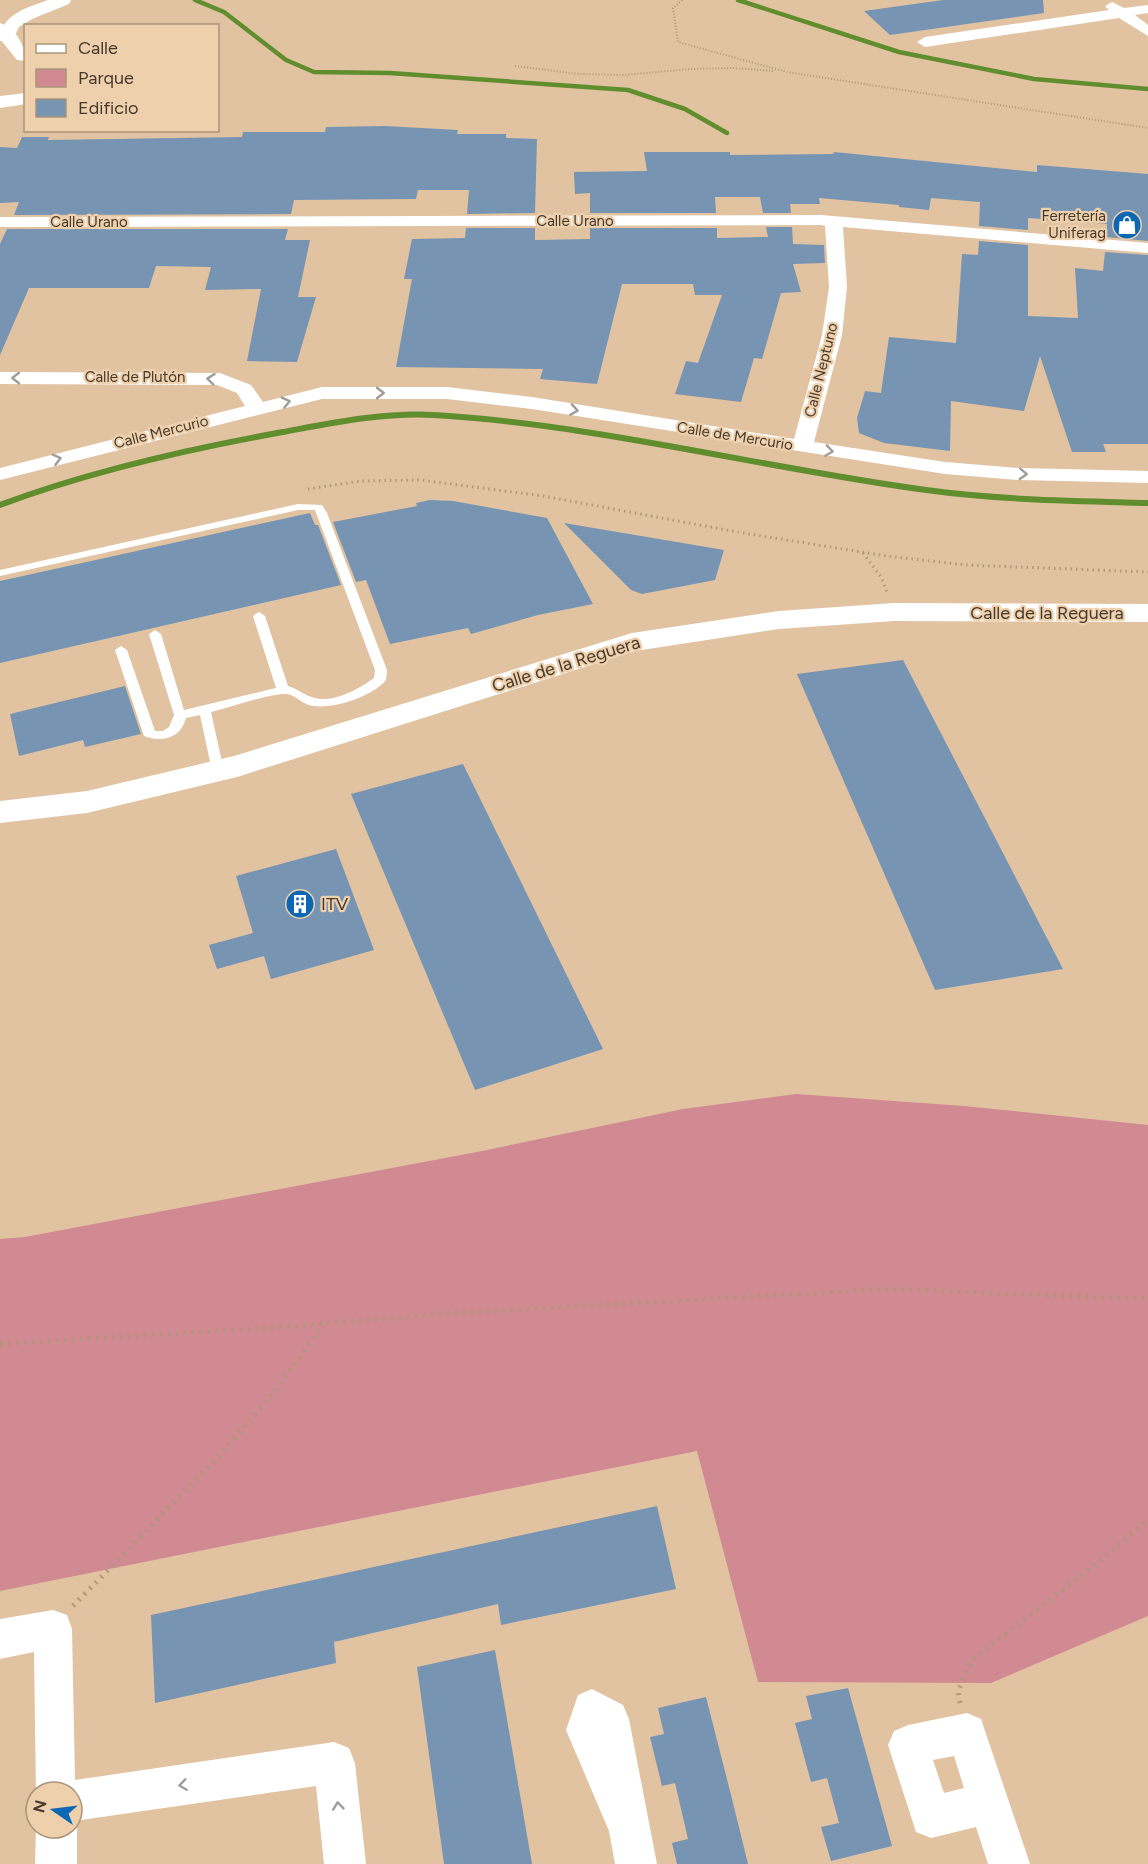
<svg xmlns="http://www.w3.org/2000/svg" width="1148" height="1864" font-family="Figtree,sans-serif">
<rect width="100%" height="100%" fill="#e1c3a1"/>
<!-- green -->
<path fill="#d18992" d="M 796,1094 L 964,1106 L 1148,1125 L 1148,1616 L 991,1683 L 758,1682 L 697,1451 L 0,1591 L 0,1239 L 25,1237 L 482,1151 L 683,1109 Z"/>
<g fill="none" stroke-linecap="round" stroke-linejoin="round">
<!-- stream-far1 -->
<path stroke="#608d2d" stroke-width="4.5" d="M 195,0 L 224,12 L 286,60 L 314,72 L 390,73 L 628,90 L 685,109 L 727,133
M 738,0 L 899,52 L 1034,79 L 1148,89"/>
<!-- stream -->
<path stroke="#608d2d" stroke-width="6" d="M 0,505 C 90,471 188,449 283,432 C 332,423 384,412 434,415 C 600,425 762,468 926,490 C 1000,500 1074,501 1148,503"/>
</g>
<!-- building -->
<path fill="#7794b3" d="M 943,0 L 1043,0 L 1044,13 L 890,35 L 864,11 Z
M 385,126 L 458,130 L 457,134 L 506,134 L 506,138 L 537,139 L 535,213 L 467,214 L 469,190 L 418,190 L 416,199 L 294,200 L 291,214 L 14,215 L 19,202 L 0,203 L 0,147 L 17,148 L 22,137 L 49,137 L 48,140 L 242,137 L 243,132 L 325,132 L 326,127 Z
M 644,152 L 730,152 L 730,155 L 833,154 L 834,152 L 1037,172 L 1037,165 L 1148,174 L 1148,241 L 1106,237 L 1107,224 L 1028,218 L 1028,230 L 979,226 L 980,202 L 931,198 L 929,210 L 899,207 L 899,205 L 819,198 L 820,204 L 790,204 L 791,213 L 763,213 L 760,197 L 715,197 L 716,213 L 590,213 L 590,193 L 575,194 L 574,172 L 647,171 Z
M 766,227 L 792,227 L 793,244 L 824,245 L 825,263 L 793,264 L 801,292 L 781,293 L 762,359 L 754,358 L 741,402 L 675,394 L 686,361 L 698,363 L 722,295 L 695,295 L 693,284 L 622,284 L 597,384 L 540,379 L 543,369 L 396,367 L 412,279 L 404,279 L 412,239 L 465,238 L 466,228 L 535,228 L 535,240 L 590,239 L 590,228 L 717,228 L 717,238 L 768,237 Z
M 7,229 L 288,229 L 285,240 L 310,240 L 298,297 L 316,297 L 297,362 L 247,361 L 261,289 L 205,290 L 211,267 L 156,266 L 149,288 L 29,288 L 0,355 L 0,244 Z
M 979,241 L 1028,245 L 1028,316 L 1078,318 L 1075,268 L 1103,271 L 1105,252 L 1148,255 L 1148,444 L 1103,444 L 1106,452 L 1072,452 L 1040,356 L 1024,411 L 951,401 L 950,451 L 884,443 L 859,433 L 857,418 L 865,391 L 881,393 L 889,337 L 956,343 L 962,254 L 978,255 Z
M 430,500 L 453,501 L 547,518 L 593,604 L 538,615 L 471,634 L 468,628 L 390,644 L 366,580 L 356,582 L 333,522 L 417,506 L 416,503 Z
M 310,513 L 315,525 L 318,525 L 341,585 L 0,663 L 0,581 Z
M 564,523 L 724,550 L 715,580 L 642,594 L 631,590 Z
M 903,660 L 1063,969 L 935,990 L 797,674 Z
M 125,686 L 141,734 L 85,747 L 83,740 L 19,756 L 10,714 Z
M 463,764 L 603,1049 L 475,1090 L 351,794 Z
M 336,849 L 374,950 L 271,979 L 264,956 L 217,969 L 209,945 L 253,933 L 236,876 Z
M 657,1506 L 676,1589 L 501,1625 L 498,1604 L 334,1642 L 336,1663 L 155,1703 L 151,1615 Z
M 495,1650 L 532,1864 L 444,1864 L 417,1667 Z
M 848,1688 L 892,1846 L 831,1861 L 821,1827 L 839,1823 L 827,1778 L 811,1782 L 795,1723 L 812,1719 L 806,1696 Z
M 706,1697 L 731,1795 L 748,1864 L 677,1864 L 672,1843 L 688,1839 L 675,1783 L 662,1786 L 650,1737 L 664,1734 L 658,1708 Z"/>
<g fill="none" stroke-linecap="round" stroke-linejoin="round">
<!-- path-far2 -->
<path stroke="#b1987d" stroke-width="2" stroke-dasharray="1 2" stroke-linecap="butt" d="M 682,0 L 673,8 L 678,42 L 787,72 L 1148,128
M 515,66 L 579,74 L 624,75 L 690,69 L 733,68 L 775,71"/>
<!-- path-far1 -->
<path stroke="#b1987d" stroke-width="3" stroke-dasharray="1.5 4" stroke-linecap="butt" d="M 308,489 L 360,481 L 421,480 L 543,496 L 749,534 L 887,556 L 966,565 L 1148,572
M 863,553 L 881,577 L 887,592"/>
<!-- path -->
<path stroke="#b1987d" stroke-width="5" stroke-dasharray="2 6" stroke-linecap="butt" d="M 0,1344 L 282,1327 L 440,1314 L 890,1289 L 1148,1299
M 73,1606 L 218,1457 L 275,1391 L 323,1325
M 960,1703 L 958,1691 L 973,1659 L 1097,1563 L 1148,1520"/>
<!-- lane -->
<path fill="#fff" fill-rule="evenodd" d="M 298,504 L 322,505 L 327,513 L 387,670 L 386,680 C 372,697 330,711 309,705 C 300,702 293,693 284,694 C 264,695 232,707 211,712 L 224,771 L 218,775 L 212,771 L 200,715 L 186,718 C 181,738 162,743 144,736 L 115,650 L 121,646 L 127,650 L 155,731 L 163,731 L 169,727 L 174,715 L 149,634 L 155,630 L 161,634 L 184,710 L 276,688 L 253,616 L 259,612 L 265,616 L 288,686 C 298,689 305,696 315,698 C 334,703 359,689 374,678 L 375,670 L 315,510 L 298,510 L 0,576 L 0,570 Z"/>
<!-- street -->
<path fill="#fff" fill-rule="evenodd" d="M 1112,2 L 1124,8 L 1148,5 L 1148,13 L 1135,15 L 1148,25 L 1148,36 L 1119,18 L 925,47 L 917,42 L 925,37 L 1109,10 L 1105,6 Z
M 821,215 L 1148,243 L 1148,253 L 843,227 L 847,287 L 842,335 L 814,442 L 945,462 L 1019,468 L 1148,471 L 1148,483 L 1019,480 L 945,474 L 532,409 L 447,399 L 322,399 L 0,480 L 0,468 L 245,406 L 237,393 L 217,385 L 0,384 L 0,372 L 220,373 L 251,385 L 263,402 L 322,387 L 447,387 L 532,397 L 794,439 L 822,335 L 829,287 L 825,226 L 821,225 L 0,227 L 0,217 Z
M 53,1610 L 67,1615 L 72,1629 L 75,1780 L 334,1742 L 349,1748 L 355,1763 L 366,1864 L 324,1864 L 316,1786 L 74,1821 L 77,1828 L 77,1864 L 35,1864 L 36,1826 L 36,1828 L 72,1828 L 72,1792 L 36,1792 L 36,1796 L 34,1652 L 0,1659 L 0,1619 Z
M 592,1689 L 623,1705 L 629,1719 L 657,1864 L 615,1864 L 609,1831 L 566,1730 L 578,1695 Z
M 967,1713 L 981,1719 L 1030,1864 L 988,1864 L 976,1827 L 931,1838 L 916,1832 L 888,1745 L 894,1731 L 908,1725 ZM 954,1756 L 964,1788 L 944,1793 L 933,1760 Z"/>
<!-- secondary -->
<path fill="#fff" fill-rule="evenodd" d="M 0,23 C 15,27 26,47 26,61 L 17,60 L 0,39 Z
M 26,93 L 26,104 L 0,108 L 0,96 Z
M 894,603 L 1148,604 L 1148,622 L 894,621 L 779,629 L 635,651 L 237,777 L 87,813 L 0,823 L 0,801 L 87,791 L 234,756 L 632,633 L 779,611 Z"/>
<!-- highway -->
<path fill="#fff" fill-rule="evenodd" d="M 48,0 L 71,0 L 69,4 L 32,19 L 19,27 L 12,41 L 0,41 C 0,14 27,8 48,0 Z"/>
</g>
<!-- one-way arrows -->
<defs><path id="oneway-chevron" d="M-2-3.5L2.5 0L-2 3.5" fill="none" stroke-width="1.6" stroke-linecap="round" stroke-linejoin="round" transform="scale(1.5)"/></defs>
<g stroke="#a29c96">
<use href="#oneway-chevron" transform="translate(16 378) rotate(180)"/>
<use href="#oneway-chevron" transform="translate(211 379) rotate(-174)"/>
<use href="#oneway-chevron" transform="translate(380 393)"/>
<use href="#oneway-chevron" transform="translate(286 402) rotate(-13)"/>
<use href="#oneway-chevron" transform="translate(574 410) rotate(9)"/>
<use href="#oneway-chevron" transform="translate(829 451) rotate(8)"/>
<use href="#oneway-chevron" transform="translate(57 459) rotate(-15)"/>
<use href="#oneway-chevron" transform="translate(1023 474) rotate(3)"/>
<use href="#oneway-chevron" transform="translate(183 1785) rotate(172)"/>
<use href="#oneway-chevron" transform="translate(338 1806) rotate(-96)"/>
</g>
<!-- icons -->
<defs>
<g id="shop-disc" transform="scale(1.5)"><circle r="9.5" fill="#0c68b5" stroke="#eed0ad"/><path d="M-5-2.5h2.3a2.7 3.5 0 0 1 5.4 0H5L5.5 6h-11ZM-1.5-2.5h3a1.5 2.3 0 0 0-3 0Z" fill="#fff"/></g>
<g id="building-disc" transform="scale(1.5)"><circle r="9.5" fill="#0c68b5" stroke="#eed0ad"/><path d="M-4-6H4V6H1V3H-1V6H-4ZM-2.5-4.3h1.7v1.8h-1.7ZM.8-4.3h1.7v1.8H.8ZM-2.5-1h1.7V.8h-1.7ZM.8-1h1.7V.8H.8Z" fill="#fff"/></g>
</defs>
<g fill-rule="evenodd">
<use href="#shop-disc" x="1127" y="225"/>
<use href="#building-disc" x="300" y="904"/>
</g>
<g text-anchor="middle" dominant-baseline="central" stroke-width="4.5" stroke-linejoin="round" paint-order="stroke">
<!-- far-poi labels -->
<g font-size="15" fill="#463a2c" stroke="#eed0ad" text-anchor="end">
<text x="1106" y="216">Ferretería<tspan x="1106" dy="17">Uniferag</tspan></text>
</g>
<!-- far-street labels -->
<g font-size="15" fill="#463a2c" stroke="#eed0ad">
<text x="575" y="221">Calle Urano</text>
<text x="89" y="222">Calle Urano</text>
<text transform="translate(821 370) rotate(-76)">Calle Neptuno</text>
<text x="135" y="377">Calle de Plutón</text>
<text transform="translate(161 432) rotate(-14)">Calle Mercurio</text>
<text transform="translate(735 436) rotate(9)">Calle de Mercurio</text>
</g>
<!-- street labels -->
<g font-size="18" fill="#463a2c" stroke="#eed0ad">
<text x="1047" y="613">Calle de la Reguera</text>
<text transform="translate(566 664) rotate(-17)">Calle de la Reguera</text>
</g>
<!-- poi labels -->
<g font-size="18" fill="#463a2c" stroke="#eed0ad" text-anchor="start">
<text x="321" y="904">ITV</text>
</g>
</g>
<!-- legend -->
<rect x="24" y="24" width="195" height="108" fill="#eed0ad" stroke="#ab9479" stroke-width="1.5"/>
<rect x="36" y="44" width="30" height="9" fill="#ffffff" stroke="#ab9479" stroke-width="1.5"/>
<text x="78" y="54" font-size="18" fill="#463a2c">Calle</text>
<rect x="36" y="69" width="30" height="18" fill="#d18992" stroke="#ab9479" stroke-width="1.5"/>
<text x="78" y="84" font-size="18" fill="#463a2c">Parque</text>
<rect x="36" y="99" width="30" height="18" fill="#7794b3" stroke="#ab9479" stroke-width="1.5"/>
<text x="78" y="114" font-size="18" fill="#463a2c">Edificio</text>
<!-- north arrow -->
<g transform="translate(54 1810) rotate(284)"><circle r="28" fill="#eed0ad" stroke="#ab9479" stroke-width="1.5"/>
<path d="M0-4.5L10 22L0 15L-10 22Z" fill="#0c68b5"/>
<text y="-9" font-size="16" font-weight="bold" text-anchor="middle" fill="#463a2c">N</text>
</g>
</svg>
